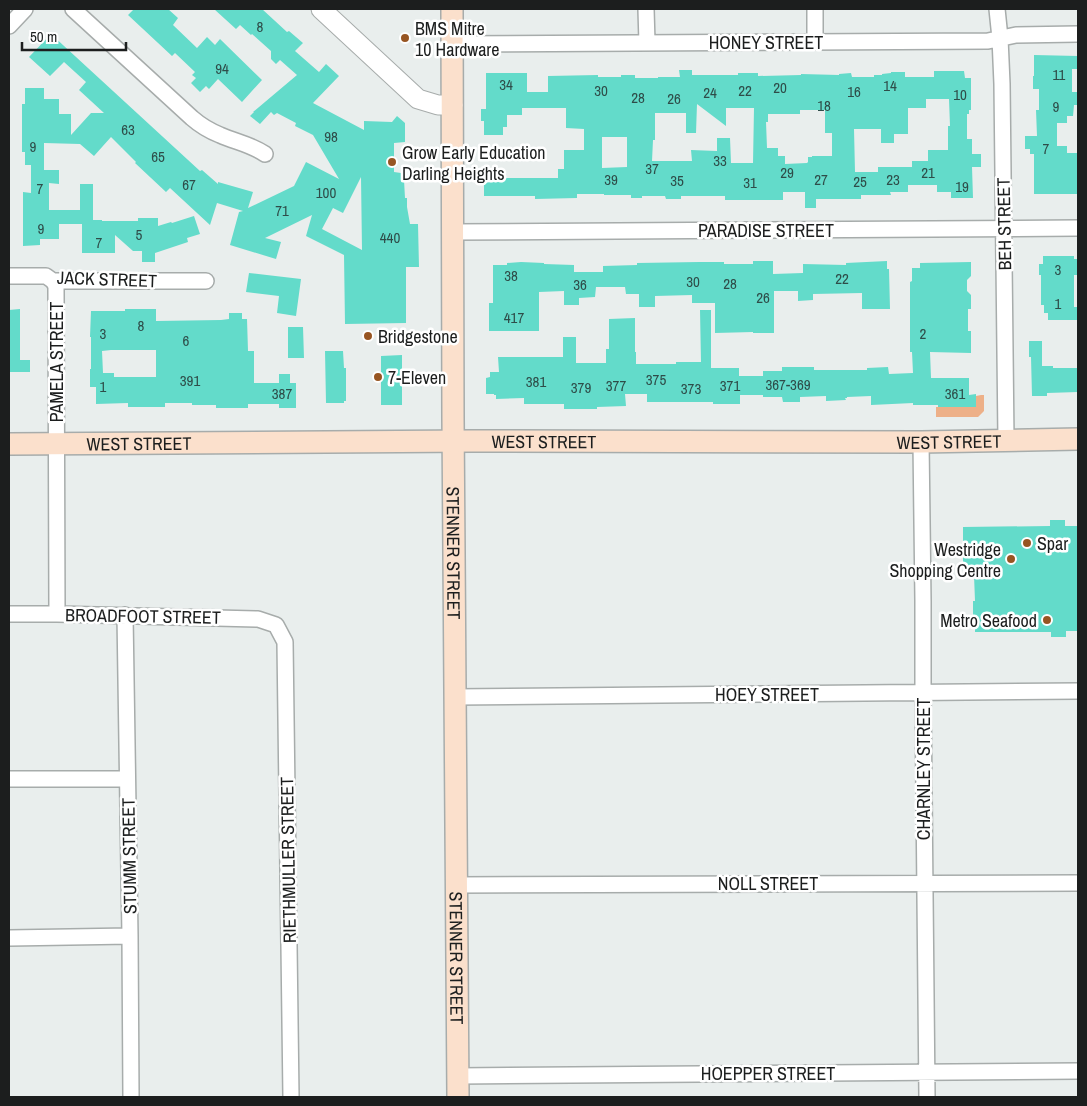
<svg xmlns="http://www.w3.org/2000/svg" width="1087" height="1106" font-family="'Archivo Narrow',sans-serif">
<rect width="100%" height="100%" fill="#e9eeed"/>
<!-- green -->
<path fill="#edb088" d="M 981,395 L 984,395 L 984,411 L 978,417 L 936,417 L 936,407 L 976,407 L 976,396 Z"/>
<!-- building -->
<path fill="#63dbca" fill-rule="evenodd" d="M 134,9 L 168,9 L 178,18 L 173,25 L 197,48 L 207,37 L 215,45 L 220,39 L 262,80 L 242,102 L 218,79 L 209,89 L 206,86 L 200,92 L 191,83 L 196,78 L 192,75 L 195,72 L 175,53 L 172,56 L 128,15 Z
M 214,9 L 262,9 L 287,32 L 289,31 L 303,43 L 295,51 L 319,72 L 326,64 L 339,76 L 313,103 L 364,130 L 364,121 L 392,122 L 397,116 L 405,123 L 405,142 L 394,143 L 394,172 L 401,173 L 401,180 L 404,180 L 405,198 L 407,198 L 407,207 L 410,224 L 418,224 L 419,267 L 406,267 L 406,323 L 345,324 L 344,255 L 306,236 L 312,215 L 265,238 L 281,242 L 276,259 L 230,245 L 239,212 L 243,211 L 217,203 L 210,225 L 170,188 L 166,192 L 135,163 L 136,162 L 111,137 L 94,156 L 80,144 L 44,143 L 44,170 L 59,170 L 59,184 L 49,183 L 49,210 L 80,210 L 80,184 L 93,184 L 93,220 L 102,220 L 102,221 L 138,221 L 138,218 L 158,218 L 158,226 L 171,222 L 172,223 L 194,216 L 200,234 L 187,238 L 188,242 L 155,253 L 155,262 L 142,262 L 142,251 L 133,251 L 115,235 L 115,253 L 82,253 L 82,224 L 59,224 L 59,239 L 40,239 L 40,245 L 23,246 L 23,192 L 31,193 L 31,165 L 25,165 L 25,152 L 22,152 L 22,104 L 25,104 L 25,88 L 44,88 L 44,99 L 59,99 L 59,114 L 71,114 L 71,135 L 91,113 L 104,113 L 79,90 L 86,82 L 64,62 L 50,76 L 29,57 L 51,34 L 200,171 L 202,170 L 218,184 L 218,182 L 253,192 L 248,208 L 294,186 L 306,162 L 339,179 L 313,135 L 295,126 L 296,123 L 277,113 L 274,115 L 271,112 L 260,124 L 250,116 L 254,112 L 253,112 L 297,75 L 280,60 L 276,64 L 271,59 L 271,51 L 252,34 L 251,35 L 240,25 L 236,29 ZM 361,177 L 362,250 L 322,229 L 333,208 L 343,213 Z
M 1034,55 L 1078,56 L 1078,69 L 1072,69 L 1072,92 L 1078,92 L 1078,105 L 1074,105 L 1073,116 L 1067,116 L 1067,123 L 1057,123 L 1057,146 L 1067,146 L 1067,153 L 1078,153 L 1078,194 L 1034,194 L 1034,154 L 1030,154 L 1030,149 L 1025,149 L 1025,136 L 1037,136 L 1036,110 L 1039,110 L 1039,89 L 1033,89 L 1033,76 L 1034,76 Z
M 679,70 L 692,70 L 692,75 L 738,75 L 738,73 L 758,73 L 758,76 L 801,75 L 801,74 L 839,75 L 839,74 L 851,73 L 852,77 L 874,77 L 874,75 L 882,75 L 882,74 L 891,73 L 891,72 L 905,72 L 905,77 L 934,77 L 934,71 L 964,71 L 965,78 L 971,78 L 971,110 L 969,110 L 969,114 L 967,114 L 967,139 L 972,139 L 972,154 L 981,154 L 981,167 L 972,167 L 973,198 L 951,198 L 951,192 L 937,192 L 937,185 L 908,185 L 908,192 L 890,192 L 891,195 L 861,195 L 861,199 L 816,199 L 816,208 L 805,208 L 805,192 L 783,192 L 783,200 L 725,200 L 725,196 L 681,196 L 681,199 L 666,199 L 665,196 L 642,196 L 642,198 L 631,198 L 631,195 L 604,195 L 604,194 L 577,194 L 577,198 L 535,199 L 535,196 L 484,196 L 484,178 L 558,178 L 558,169 L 564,169 L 564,150 L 584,150 L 584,129 L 566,128 L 566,108 L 522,108 L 522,115 L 507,115 L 507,127 L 503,127 L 503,135 L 484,135 L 484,121 L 481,121 L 481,109 L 486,109 L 486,73 L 527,73 L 527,92 L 548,92 L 548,76 L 598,75 L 598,77 L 621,77 L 621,75 L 635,75 L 635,78 L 658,78 L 658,77 L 680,77 ZM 926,99 L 949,99 L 950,126 L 948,126 L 948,150 L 928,150 L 928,161 L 912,161 L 912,167 L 878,167 L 878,172 L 855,172 L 854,129 L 881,129 L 881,143 L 894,143 L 894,134 L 908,134 L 908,108 L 926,108 ZM 697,104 L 726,126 L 726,108 L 754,108 L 753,163 L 731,163 L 730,138 L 717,138 L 717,151 L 691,150 L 692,161 L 652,161 L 653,140 L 655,140 L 655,113 L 686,113 L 686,133 L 696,133 ZM 800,110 L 825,110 L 825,133 L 832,133 L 832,156 L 812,156 L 812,157 L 808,157 L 808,162 L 807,163 L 785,164 L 785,156 L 778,156 L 778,148 L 767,148 L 766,122 L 768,122 L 768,114 L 800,114 ZM 602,137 L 627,137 L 627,167 L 602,168 Z
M 1043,256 L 1074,256 L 1074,259 L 1078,259 L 1078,275 L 1074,275 L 1074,307 L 1078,307 L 1078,320 L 1048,320 L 1048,313 L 1044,313 L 1044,305 L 1041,305 L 1041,275 L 1039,275 L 1039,264 L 1043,264 Z
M 753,261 L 773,261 L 773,274 L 803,273 L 803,264 L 846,265 L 846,263 L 887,261 L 887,269 L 889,269 L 890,309 L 862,309 L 862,293 L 813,294 L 813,300 L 798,301 L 798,291 L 774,291 L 774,333 L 753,333 L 753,332 L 715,333 L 715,303 L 692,303 L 692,295 L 655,296 L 655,307 L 639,307 L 639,294 L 626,294 L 625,287 L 596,287 L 595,297 L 579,298 L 579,305 L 564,305 L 564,291 L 539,292 L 539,331 L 489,331 L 489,303 L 493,303 L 493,265 L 507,265 L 507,263 L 521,262 L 544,263 L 544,264 L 574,265 L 574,272 L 603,272 L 603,266 L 637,265 L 637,263 L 699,262 L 724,262 L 724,264 L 753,264 Z
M 971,262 L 971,276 L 967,280 L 967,291 L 971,295 L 971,309 L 968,309 L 968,331 L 971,331 L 971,353 L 930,352 L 931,378 L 969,378 L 969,395 L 976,394 L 976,407 L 938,407 L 938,405 L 913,405 L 913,403 L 871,405 L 871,396 L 847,397 L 847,398 L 845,398 L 846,400 L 826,401 L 826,396 L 800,397 L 800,402 L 783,402 L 782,397 L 763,397 L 763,395 L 740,395 L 740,404 L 713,404 L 713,402 L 647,402 L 647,394 L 625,394 L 626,406 L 597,407 L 597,409 L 564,409 L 564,404 L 524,404 L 524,398 L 496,399 L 496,395 L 494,395 L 494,394 L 486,394 L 486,378 L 490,377 L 490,372 L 499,372 L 498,357 L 563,357 L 563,337 L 576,337 L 576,363 L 606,363 L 606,349 L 609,349 L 609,319 L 635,318 L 635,352 L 636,352 L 636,364 L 676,364 L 676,362 L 701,362 L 700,310 L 711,310 L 711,368 L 739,368 L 739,376 L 763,376 L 763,371 L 782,371 L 782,367 L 814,367 L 814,370 L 867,370 L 867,368 L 888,367 L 889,374 L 913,373 L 912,352 L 910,352 L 910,282 L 912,281 L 912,268 L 920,268 L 920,263 Z
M 249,273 L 301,279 L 296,316 L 277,313 L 279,296 L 246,292 Z
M 20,309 L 20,360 L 30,360 L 30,372 L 9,372 L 9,310 Z
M 125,309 L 156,309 L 156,321 L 221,320 L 229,319 L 229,313 L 242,313 L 242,319 L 247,319 L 248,351 L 254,351 L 254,383 L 279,383 L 279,374 L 290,374 L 290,383 L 296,383 L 296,408 L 279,408 L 279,404 L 248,404 L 248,408 L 216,408 L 216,405 L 192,405 L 192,403 L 165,403 L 165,407 L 128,407 L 128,403 L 96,404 L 96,387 L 90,387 L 90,369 L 91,369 L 91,337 L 90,337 L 91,311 L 125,311 ZM 111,350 L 156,350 L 156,377 L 114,377 L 114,373 L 103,373 L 102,351 Z
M 288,327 L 303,327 L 304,358 L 288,358 Z
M 1029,341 L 1042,341 L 1042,366 L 1053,366 L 1053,368 L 1078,368 L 1078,392 L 1047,393 L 1047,396 L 1032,396 L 1031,357 L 1029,357 Z
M 325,351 L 343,351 L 344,368 L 346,368 L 346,401 L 344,401 L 344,403 L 326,403 Z
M 402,355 L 402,405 L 381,405 L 381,356 Z
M 1050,520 L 1065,520 L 1065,526 L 1078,526 L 1078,631 L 1066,631 L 1066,637 L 1051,637 L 1051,632 L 975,632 L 975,623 L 973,624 L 973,601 L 975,601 L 974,575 L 963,576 L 963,527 L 1050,526 Z"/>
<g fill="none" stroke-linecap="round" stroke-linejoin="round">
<!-- minor casing -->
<g stroke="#a7acab" stroke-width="18">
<path id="minor" d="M 73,9 L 192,118 C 200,125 210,131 220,135 C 236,142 250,144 265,154
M 646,9 L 647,43
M 815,9 L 815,42
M 997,9 L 1000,38 L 1002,84 L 1006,440
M 9,26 L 25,9
M 452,44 L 988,41 L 1016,35 L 1078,34
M 453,232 L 1078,228
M 9,276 L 46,276 L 53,281 L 206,281
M 53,281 L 56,286 L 56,290 L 57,614
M 921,442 L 923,601 L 923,693 L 927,1097
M 9,614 L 57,614 L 258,619 L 276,625 L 285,642 L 291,1097
M 125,615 L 130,936 L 131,1097
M 455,697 L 1078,691
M 9,779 L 127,779
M 457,885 L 1078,883
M 9,938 L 130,936
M 458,1076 L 1078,1071"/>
</g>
<!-- tertiary casing -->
<g stroke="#a7acab" stroke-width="21">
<path id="tertiary" d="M 321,9 L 418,99 L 438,105 L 453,105"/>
</g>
<!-- secondary casing -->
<g stroke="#a7acab" stroke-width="24">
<g id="secondary">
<path id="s1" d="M 452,9 L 453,418 L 458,1097"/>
<path id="s2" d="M 9,444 L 472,441 L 921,442 L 1078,439"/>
</g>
</g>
<!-- minor -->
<use href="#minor" stroke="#fff" stroke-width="15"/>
<!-- tertiary -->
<use href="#tertiary" stroke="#fff" stroke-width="19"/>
<!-- secondary -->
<use href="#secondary" stroke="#fbe0cc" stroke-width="21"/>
</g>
<!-- markers -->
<g fill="#975522" stroke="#fff" stroke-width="2">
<circle cx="405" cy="38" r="5"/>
<circle cx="392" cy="162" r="5"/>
<circle cx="368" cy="336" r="5"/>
<circle cx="378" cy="377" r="5"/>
<circle cx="1027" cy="543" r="5"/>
<circle cx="1011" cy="559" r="5"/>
<circle cx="1047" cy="620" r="5"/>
</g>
<g text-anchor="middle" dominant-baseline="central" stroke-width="5" stroke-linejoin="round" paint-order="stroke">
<!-- number labels -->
<g font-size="15" fill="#2e4d49">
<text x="260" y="26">8</text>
<text x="222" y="68">94</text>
<text x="1059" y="74">11</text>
<text x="506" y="84">34</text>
<text x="890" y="85">14</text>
<text x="780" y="87">20</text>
<text x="601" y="90">30</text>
<text x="745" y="90">22</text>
<text x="854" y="91">16</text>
<text x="710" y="92">24</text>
<text x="960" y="94">10</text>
<text x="638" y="97">28</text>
<text x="674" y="98">26</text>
<text x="824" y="105">18</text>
<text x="1056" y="106">9</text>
<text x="128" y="129">63</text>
<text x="331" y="136">98</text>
<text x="33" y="146">9</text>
<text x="1046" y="148">7</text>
<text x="158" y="156">65</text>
<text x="720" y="160">33</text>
<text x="652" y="168">37</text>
<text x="787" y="172">29</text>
<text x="928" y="172">21</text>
<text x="611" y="179">39</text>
<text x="821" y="179">27</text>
<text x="893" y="179">23</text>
<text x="677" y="180">35</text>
<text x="860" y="181">25</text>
<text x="750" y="182">31</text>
<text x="189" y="184">67</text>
<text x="962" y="186">19</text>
<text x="40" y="188">7</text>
<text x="326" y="192">100</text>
<text x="282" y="210">71</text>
<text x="41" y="228">9</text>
<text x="139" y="234">5</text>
<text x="390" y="237">440</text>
<text x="99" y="242">7</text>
<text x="1058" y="269">3</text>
<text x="511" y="275">38</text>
<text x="842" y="278">22</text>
<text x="693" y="281">30</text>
<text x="730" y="283">28</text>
<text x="580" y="284">36</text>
<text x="763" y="297">26</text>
<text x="1058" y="303">1</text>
<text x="514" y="317">417</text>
<text x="141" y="325">8</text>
<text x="103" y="333">3</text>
<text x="923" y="333">2</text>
<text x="186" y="340">6</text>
<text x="656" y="379">375</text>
<text x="190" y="380">391</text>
<text x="536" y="381">381</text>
<text x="788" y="384">367-369</text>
<text x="616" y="385">377</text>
<text x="730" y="385">371</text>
<text x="103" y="386">1</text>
<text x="581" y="387">379</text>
<text x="691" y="388">373</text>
<text x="282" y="393">387</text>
<text x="955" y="393">361</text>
</g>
<!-- poi labels -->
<g font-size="18" fill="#1c1e1e" stroke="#fff" text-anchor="start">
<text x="415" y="28">BMS Mitre<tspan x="415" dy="21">10 Hardware</tspan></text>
<text x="402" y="152">Grow Early Education<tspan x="402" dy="21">Darling Heights</tspan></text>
<text x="378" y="336">Bridgestone</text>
<text x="388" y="377">7-Eleven</text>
<text x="1037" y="543">Spar</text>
<text x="1001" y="549" text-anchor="end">Westridge<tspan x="1001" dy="21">Shopping Centre</tspan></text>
<text x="1037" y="620" text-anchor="end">Metro Seafood</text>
</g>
<!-- street labels -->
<g font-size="18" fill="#1c1e1e" stroke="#fff">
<text x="766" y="42">HONEY STREET</text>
<text transform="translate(1004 224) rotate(-91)">BEH STREET</text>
<text x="766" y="230">PARADISE STREET</text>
<text transform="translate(107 279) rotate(2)">JACK STREET</text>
<text transform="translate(56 362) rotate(-90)">PAMELA STREET</text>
<text stroke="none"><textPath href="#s2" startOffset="535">WEST STREET</textPath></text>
<text stroke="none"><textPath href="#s2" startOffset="940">WEST STREET</textPath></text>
<text stroke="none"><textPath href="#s2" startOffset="130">WEST STREET</textPath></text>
<text stroke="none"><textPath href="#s1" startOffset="544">STENNER STREET</textPath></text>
<text transform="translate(143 616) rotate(1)">BROADFOOT STREET</text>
<text x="767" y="694">HOEY STREET</text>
<text transform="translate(923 769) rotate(-90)">CHARNLEY STREET</text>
<text transform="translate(129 856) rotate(-91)">STUMM STREET</text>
<text transform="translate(288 860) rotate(-91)">RIETHMULLER STREET</text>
<text x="768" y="883">NOLL STREET</text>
<text stroke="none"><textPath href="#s1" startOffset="949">STENNER STREET</textPath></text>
<text x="768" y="1073">HOEPPER STREET</text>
</g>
</g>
<!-- border -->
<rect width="1087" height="1106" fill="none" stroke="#1c1e1e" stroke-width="20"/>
<!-- scale -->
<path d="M22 42v8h104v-8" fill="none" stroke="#1c1e1e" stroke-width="2.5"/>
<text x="30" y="42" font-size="15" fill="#1c1e1e" stroke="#ffffff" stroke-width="4" paint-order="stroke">50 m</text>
</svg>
